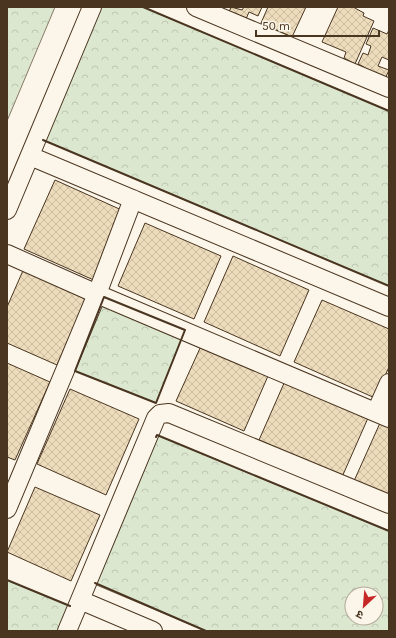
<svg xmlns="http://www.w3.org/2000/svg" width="396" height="638" font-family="Karla,'Noto Sans Devanagari',sans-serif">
<defs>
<pattern id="park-crowns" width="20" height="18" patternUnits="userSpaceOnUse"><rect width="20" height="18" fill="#dce7d0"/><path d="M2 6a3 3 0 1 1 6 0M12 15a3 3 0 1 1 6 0" fill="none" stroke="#bec7b2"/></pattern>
<pattern id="building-cross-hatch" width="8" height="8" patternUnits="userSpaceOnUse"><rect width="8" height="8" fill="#ecdcbc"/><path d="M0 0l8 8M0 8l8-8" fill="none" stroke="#ccbda1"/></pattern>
</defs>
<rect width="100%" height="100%" fill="#fbf6e9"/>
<!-- park -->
<path fill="url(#park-crowns)" stroke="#887966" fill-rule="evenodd" d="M 7,7 L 55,7 L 7,121 Z
M 99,7 L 143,7 L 389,111 L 389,286 L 43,140 Z
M 104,297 L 185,330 L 156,403 L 75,371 Z
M 157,435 L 389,531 L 389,631 L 206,631 L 94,584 ZM 352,594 L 376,594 L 376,618 L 352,618 Z
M 7,580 L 70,606 L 60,631 L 7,631 Z"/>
<!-- building -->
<path fill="url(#building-cross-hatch)" stroke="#4a3520" d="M 231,7 L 242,10 L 244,7 L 262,7 L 258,16 L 249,12 L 246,19 L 229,12 Z
M 268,7 L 306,7 L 292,37 L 261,23 Z
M 338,7 L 353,7 L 364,13 L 363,16 L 374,21 L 355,64 L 344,58 L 346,52 L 322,42 Z
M 373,28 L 387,34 L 389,30 L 389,60 L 382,57 L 378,66 L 389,70 L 385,79 L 363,70 L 364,67 L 358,64 L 363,53 L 368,55 L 371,46 L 366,44 Z
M 55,180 L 126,212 L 96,281 L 24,249 Z
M 145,223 L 221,256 L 194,319 L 118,286 Z
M 233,256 L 309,290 L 280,356 L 204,322 Z
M 25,266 L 88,294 L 57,365 L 7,343 L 7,307 Z
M 322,300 L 389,329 L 389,367 L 375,398 L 294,362 Z
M 201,346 L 268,376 L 244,431 L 176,401 Z
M 7,363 L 50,382 L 15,460 L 7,457 Z
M 285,381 L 368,418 L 342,477 L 259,440 Z
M 70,389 L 139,419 L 106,495 L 37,464 Z
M 380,423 L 389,427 L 389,496 L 354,481 Z
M 35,487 L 100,515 L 71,581 L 7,552 Z"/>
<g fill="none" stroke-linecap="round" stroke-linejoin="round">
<!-- minor casing -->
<g stroke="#4a3520" stroke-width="20">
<path id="minor" d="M 196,7 L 389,88
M 30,156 L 389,307
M 7,210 L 92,7
M 7,254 L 97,294 L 389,418
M 376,412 L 389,383
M 7,509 L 97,294 L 133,199
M 67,631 L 80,600
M 153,631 L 80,600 L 156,418 L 160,414 L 169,413 L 389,504"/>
</g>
<!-- minor -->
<use href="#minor" stroke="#fbf6e9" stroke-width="18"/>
<!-- wall -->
<path stroke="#4a3520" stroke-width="2" d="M 143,7 L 389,111
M 43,140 L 389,286
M 104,297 L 185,330 L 156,403 L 75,371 Z
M 156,437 L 157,435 L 389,531
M 7,580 L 70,606
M 95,583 L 206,631"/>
</g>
<!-- border -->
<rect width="396" height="638" fill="none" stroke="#4a3520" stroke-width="16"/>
<!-- north arrow -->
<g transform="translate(364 606) rotate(206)"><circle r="19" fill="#fbf6e9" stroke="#b4a999"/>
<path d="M0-3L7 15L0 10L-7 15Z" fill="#c62828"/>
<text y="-6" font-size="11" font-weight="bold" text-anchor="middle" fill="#4a3520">उ</text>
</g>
<!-- scale -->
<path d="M256 30v6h123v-6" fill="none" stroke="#4a3520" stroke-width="2"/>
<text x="262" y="30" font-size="12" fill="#4a3520" stroke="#fbf6e9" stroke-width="3" paint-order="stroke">50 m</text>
</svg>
